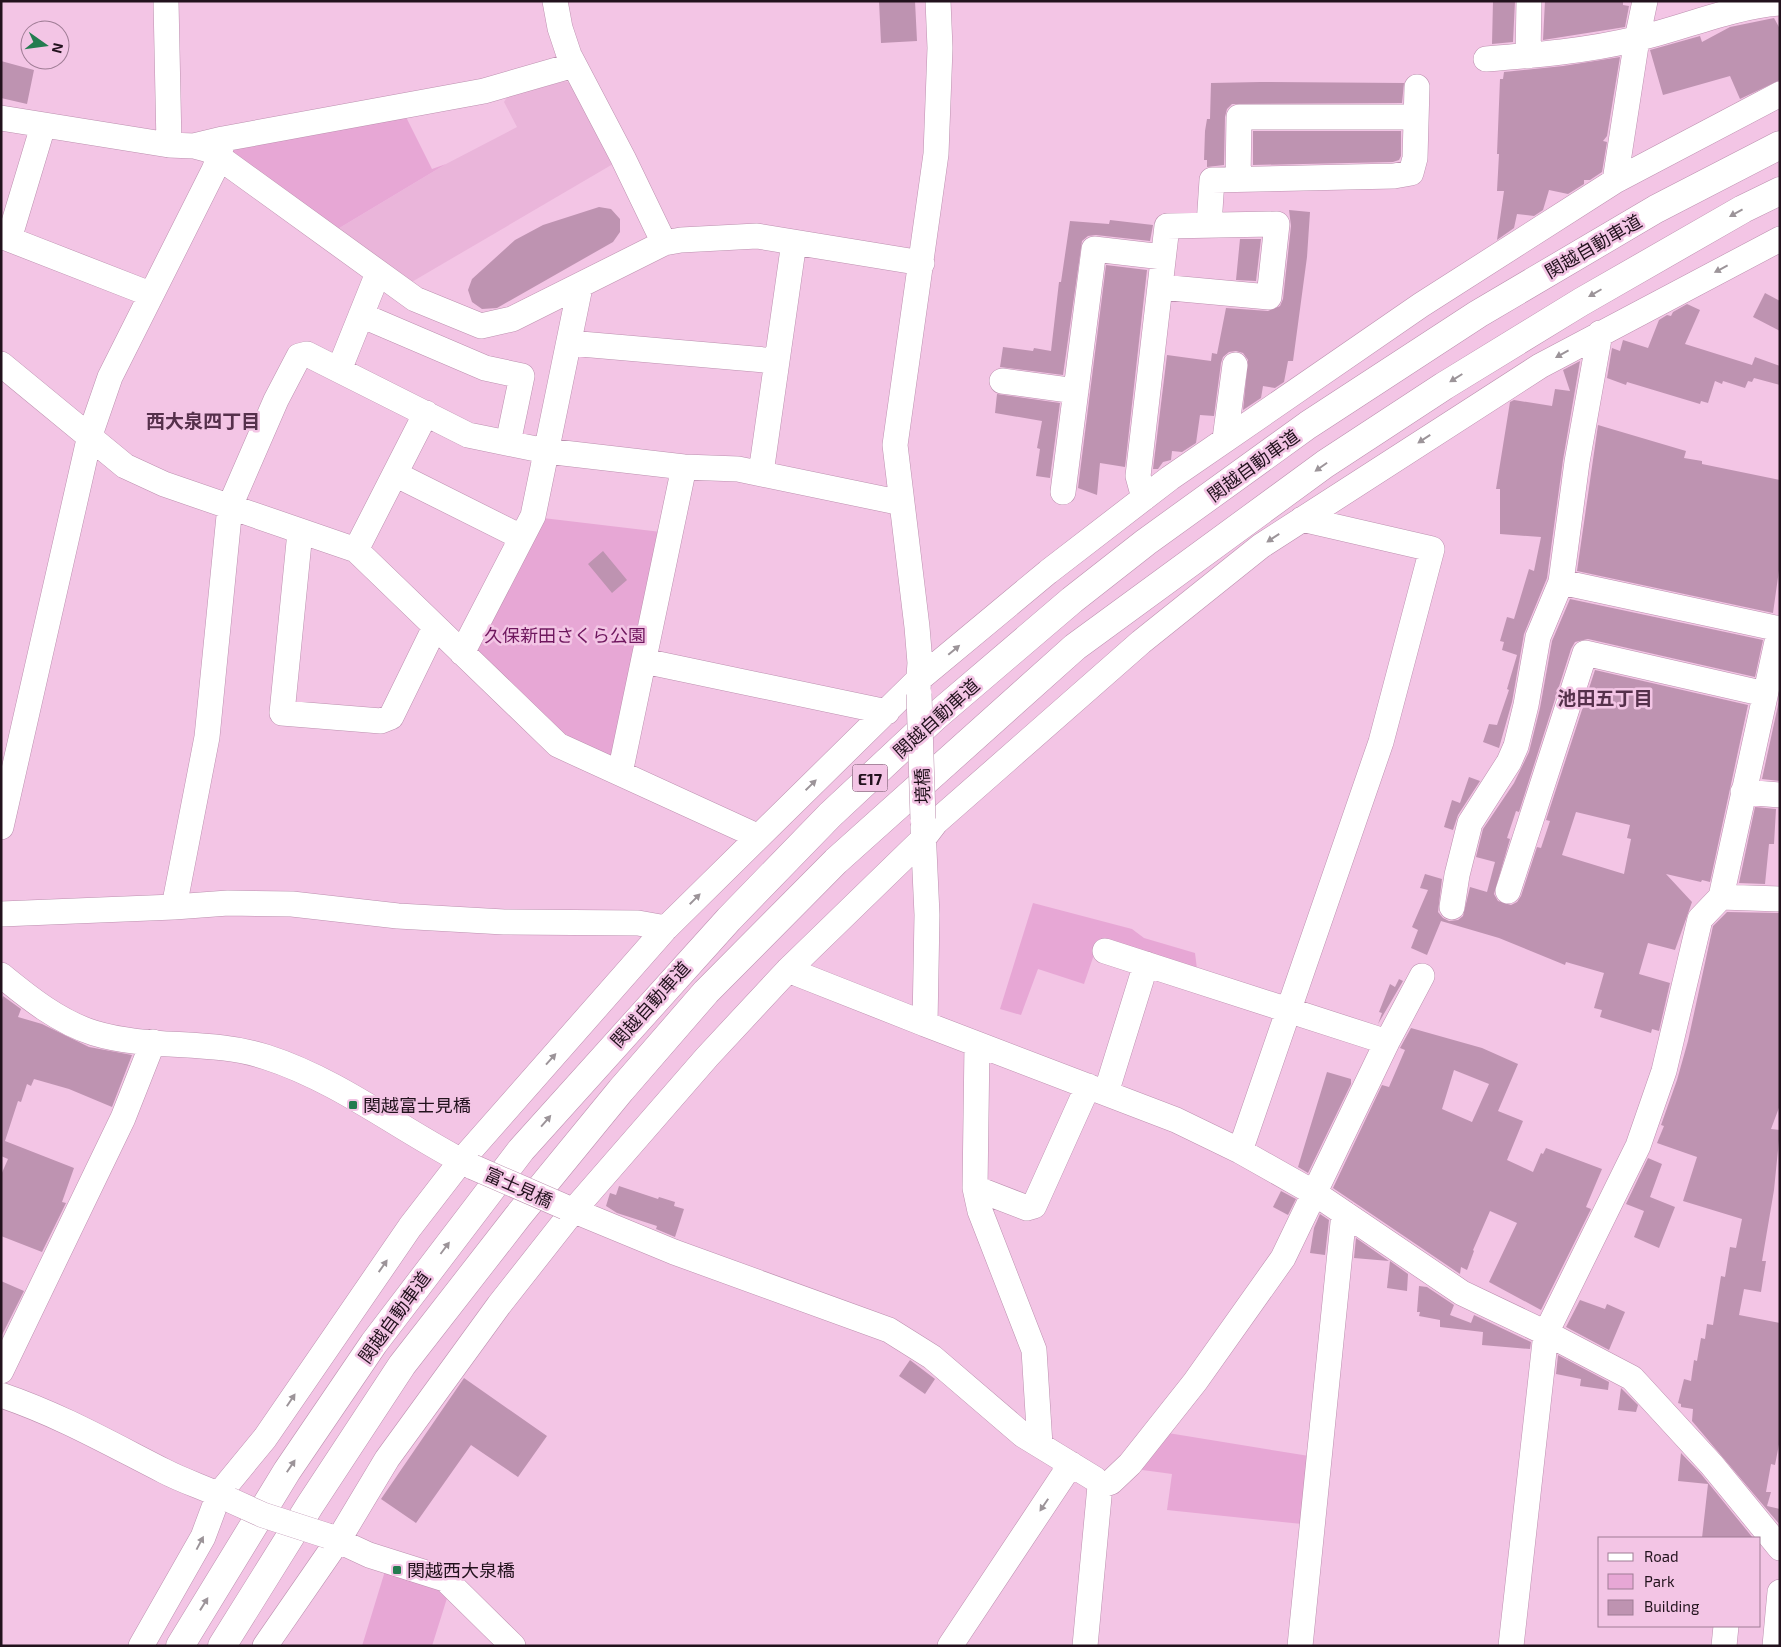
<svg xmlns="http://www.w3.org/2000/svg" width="1781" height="1647" font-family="'Exo 2','Noto Sans JP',sans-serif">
<rect width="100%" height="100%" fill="#f3c5e5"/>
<!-- built -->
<path fill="#eab5da" d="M 565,81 L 570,83 L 613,164 L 410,283 L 336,230 L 446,164 L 517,127 L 504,102 L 507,97 Z"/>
<!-- green -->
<path fill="#e7a7d5" d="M 406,117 L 432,169 L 446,164 L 336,230 L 230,154 L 233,147 Z
M 543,518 L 661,532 L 615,754 L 608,759 L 563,737 L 478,657 L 477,646 Z
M 1033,903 L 1132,929 L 1144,938 L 1195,953 L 1197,969 L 1098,943 L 1084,984 L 1038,969 L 1021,1015 L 1000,1009 Z
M 1168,1433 L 1309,1456 L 1302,1524 L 1167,1510 L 1172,1474 L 1135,1469 Z
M 385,1571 L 442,1590 L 448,1595 L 432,1646 L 362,1646 Z"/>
<!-- building -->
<path fill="#be93b1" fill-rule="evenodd" d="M 879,1 L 915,1 L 917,41 L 881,43 Z
M 1493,1 L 1515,1 L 1513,42 L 1492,44 Z
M 1545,1 L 1623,1 L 1623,5 L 1629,6 L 1625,27 L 1543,40 Z
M 1774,18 L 1780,29 L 1780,80 L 1740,99 L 1730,76 L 1663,95 L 1650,50 L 1700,36 L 1702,42 L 1730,27 Z
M 1620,57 L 1607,136 L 1603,141 L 1607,142 L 1602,172 L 1590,180 L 1584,180 L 1584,184 L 1568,194 L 1549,190 L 1543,210 L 1534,216 L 1517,214 L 1514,228 L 1497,240 L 1504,191 L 1497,191 L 1499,154 L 1497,154 L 1500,79 L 1503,79 L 1504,72 L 1563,66 Z
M 1,61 L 34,70 L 27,104 L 1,98 Z
M 1260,82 L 1404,83 L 1402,103 L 1232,104 L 1227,109 L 1225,117 L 1224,165 L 1207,167 L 1207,160 L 1204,160 L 1205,131 L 1207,119 L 1210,119 L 1211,83 Z
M 1253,131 L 1401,131 L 1401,156 L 1399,160 L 1393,162 L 1253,165 Z
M 599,207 L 611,209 L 620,219 L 620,232 L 613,242 L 497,308 L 482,309 L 472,302 L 468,290 L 472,279 L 515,240 L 543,225 Z
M 1289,210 L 1310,212 L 1307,257 L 1293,361 L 1288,361 L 1284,382 L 1275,388 L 1263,386 L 1261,398 L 1243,410 L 1248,360 L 1243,353 L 1236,351 L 1229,352 L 1223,357 L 1221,363 L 1214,416 L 1200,415 L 1196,443 L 1182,452 L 1172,451 L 1171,460 L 1163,462 L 1158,469 L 1153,469 L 1167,355 L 1211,361 L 1212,353 L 1217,354 L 1226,308 L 1268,311 L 1280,306 L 1283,299 L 1291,226 Z
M 1110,220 L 1153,225 L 1150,241 L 1096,235 L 1088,236 L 1082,241 L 1063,375 L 1000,367 L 1003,347 L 1033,351 L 1034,348 L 1051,351 L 1059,282 L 1061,282 L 1070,221 L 1109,224 Z
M 1240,239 L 1261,239 L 1256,281 L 1236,280 Z
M 1106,265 L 1147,270 L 1125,467 L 1100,463 L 1097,495 L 1078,488 Z
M 1765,293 L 1780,301 L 1780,331 L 1753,317 Z
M 1687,304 L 1700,310 L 1685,344 L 1752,365 L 1755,357 L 1780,366 L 1780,385 L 1754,378 L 1752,382 L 1748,381 L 1745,388 L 1723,381 L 1722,384 L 1715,381 L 1708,403 L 1701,401 L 1700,404 L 1627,382 L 1626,385 L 1607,378 L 1612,348 L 1620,351 L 1623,340 L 1648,348 L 1659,320 L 1667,315 L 1671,316 L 1673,312 Z
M 1580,361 L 1563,460 L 1547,578 L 1524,634 L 1512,702 L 1499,748 L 1483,742 L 1489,724 L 1497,725 L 1509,690 L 1507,689 L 1517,655 L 1502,650 L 1504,642 L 1500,641 L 1507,617 L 1514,619 L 1529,569 L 1534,571 L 1541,537 L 1500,534 L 1500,489 L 1496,489 L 1510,402 L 1514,400 L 1552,406 L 1555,389 L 1570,391 L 1563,370 Z
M 997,394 L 1060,403 L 1050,478 L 1036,476 L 1040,449 L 1037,448 L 1042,421 L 995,413 Z
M 1598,425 L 1686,451 L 1684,458 L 1702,461 L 1702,464 L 1780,480 L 1780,563 L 1773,613 L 1577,571 Z
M 603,551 L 627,580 L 612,593 L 588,564 Z
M 1570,599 L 1763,640 L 1755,677 L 1588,639 L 1575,642 L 1571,649 L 1519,812 L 1516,811 L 1507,838 L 1510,839 L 1494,894 L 1498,901 L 1511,905 L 1517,902 L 1521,896 L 1537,847 L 1541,848 L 1550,821 L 1546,820 L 1595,670 L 1748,705 L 1710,882 L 1702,880 L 1701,882 L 1666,874 L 1692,902 L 1675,950 L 1648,943 L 1639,974 L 1670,983 L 1659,1031 L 1652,1029 L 1651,1033 L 1600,1017 L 1602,1010 L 1594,1008 L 1604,973 L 1566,962 L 1565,965 L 1499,938 L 1441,921 L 1427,955 L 1411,948 L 1418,930 L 1412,927 L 1428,890 L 1420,888 L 1425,874 L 1442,879 L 1438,912 L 1443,918 L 1449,921 L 1458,920 L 1463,916 L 1470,887 L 1487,892 L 1495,862 L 1476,857 L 1483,829 L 1514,783 L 1529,752 L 1540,708 L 1552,641 ZM 1576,812 L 1630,825 L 1627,838 L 1631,839 L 1624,874 L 1562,855 Z
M 1780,696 L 1780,781 L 1762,779 Z
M 1469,777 L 1480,781 L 1458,815 L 1453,830 L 1444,827 L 1452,800 L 1460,803 Z
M 1755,807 L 1776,809 L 1774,844 L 1769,844 L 1765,884 L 1739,883 Z
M 1727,912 L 1780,913 L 1780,1105 L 1771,1129 L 1780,1130 L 1774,1190 L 1762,1261 L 1766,1261 L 1761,1292 L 1744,1289 L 1739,1315 L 1780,1323 L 1780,1439 L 1775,1465 L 1771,1464 L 1766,1492 L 1771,1492 L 1767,1506 L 1780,1509 L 1780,1525 L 1692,1421 L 1693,1409 L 1681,1407 L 1681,1404 L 1678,1403 L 1684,1379 L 1691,1381 L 1694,1360 L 1697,1361 L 1701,1338 L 1705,1339 L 1707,1324 L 1713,1325 L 1721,1276 L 1725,1277 L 1730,1247 L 1736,1248 L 1742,1219 L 1683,1201 L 1697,1157 L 1657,1143 L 1664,1126 L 1661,1125 L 1677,1080 L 1688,1041 L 1713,926 Z
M 1399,979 L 1403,981 L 1378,1024 L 1382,1013 L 1379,1012 L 1390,984 L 1395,987 Z
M 3,996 L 21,1009 L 18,1017 L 42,1024 L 89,1047 L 132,1055 L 112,1107 L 69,1089 L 34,1079 L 31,1086 L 27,1084 L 21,1102 L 18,1101 L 5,1141 L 74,1168 L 62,1202 L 66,1203 L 42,1252 L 1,1236 L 1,1175 L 8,1159 L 1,1156 L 1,1003 Z
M 1411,1028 L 1482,1048 L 1518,1064 L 1498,1111 L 1523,1121 L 1507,1160 L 1533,1172 L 1541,1153 L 1543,1154 L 1546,1148 L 1602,1169 L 1586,1207 L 1591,1209 L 1541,1310 L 1489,1282 L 1517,1223 L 1490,1211 L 1473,1250 L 1474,1251 L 1467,1270 L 1461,1267 L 1460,1274 L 1333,1188 L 1382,1085 L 1389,1087 L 1405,1050 L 1400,1048 ZM 1454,1070 L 1489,1084 L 1472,1122 L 1442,1109 Z
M 1327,1072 L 1351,1079 L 1351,1084 L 1308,1173 L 1298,1167 Z
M 1648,1158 L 1662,1164 L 1650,1197 L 1675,1207 L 1659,1248 L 1634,1237 L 1644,1211 L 1626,1204 Z
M 619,1186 L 658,1199 L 659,1197 L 675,1202 L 674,1206 L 684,1209 L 675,1237 L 656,1229 L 657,1226 L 617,1213 L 606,1206 L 610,1193 L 616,1195 Z
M 1281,1191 L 1296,1199 L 1288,1215 L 1273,1207 Z
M 1320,1214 L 1329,1220 L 1325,1255 L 1310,1253 L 1314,1228 Z
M 1356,1238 L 1389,1261 L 1354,1258 Z
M 1390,1261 L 1408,1274 L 1407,1291 L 1387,1288 Z
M 1,1281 L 24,1291 L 1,1337 Z
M 1419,1286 L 1427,1287 L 1454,1305 L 1450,1315 L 1471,1323 L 1474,1315 L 1531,1342 L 1530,1349 L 1482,1345 L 1483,1332 L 1440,1327 L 1440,1320 L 1419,1316 L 1420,1312 L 1417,1312 Z
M 1580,1300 L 1605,1309 L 1607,1304 L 1625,1312 L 1609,1350 L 1566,1327 Z
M 1558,1355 L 1609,1382 L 1608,1390 L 1580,1386 L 1581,1379 L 1556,1374 Z
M 910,1360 L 935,1379 L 925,1394 L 899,1376 Z
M 464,1378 L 547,1436 L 518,1477 L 471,1445 L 416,1523 L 381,1499 Z
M 1621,1388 L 1638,1405 L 1636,1412 L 1618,1410 Z
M 1681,1453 L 1701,1474 L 1753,1538 L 1702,1538 L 1708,1484 L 1678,1481 Z"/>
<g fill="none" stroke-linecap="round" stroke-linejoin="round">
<!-- minor casing -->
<g stroke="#bc90af" stroke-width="26">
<path id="minor" d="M 166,1 L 169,145
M 555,1 L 560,28 L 569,55 L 623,158 L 664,243
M 1528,56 L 1529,1
M 1486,59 C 1537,55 1586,51 1636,39 C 1684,28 1730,7 1780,3
M 1,118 L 169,145 L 194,146 L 223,139 L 484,91 L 574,65
M 194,146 L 209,150 L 415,299 L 481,326 L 512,319 L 664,243 L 681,240 L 757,236 L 922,263
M 1238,179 L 1239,117 L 1416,117
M 1615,181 L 1637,39 L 1645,1
M 1209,225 L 1212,180 L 1394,176 L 1411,173 L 1415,158 L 1417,87
M 1,236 L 150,294
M 9,239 L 43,126
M 361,315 L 485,368 L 522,376 L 508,443
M 569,343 L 777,361
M 1,364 L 125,466 L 164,484 L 356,550 L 558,745 L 757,836
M 339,370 L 378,273
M 1002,381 L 1076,391
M 1225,439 L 1235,365
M 761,473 L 794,242
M 395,474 L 521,537
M 1063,492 L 1094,249 L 1163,257
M 1144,498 L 1138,476 L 1167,226 L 1277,224 L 1269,297 L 1160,287
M 300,532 L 282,713 L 381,721 L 391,717 L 435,627
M 356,550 L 426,413
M 1561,582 L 1780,629
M 462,653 L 533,516 L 580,287
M 644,661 L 887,712
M 918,689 L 920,663 L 917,627 L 895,445 L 936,154 L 940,48 L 938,1
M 620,773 L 684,467
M 1743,792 L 1780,795
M 1,827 L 90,435 L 110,377 L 214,170 L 219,158 L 222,142
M 923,828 L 927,915 L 925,1024 L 1176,1120 L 1240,1151 L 1316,1194 L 1462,1293 L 1546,1333 L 1632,1378 L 1712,1465 L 1780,1548
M 1508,891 L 1585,653 L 1765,694
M 1721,897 L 1780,899
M 174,907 L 207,737 L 230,506 L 276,400 L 299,356 L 307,354 L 468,435 L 546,451 L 684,467 L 738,469 L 902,503
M 1452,907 L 1457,875 L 1470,823 L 1509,762 L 1516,746 L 1526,705 L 1538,637 L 1561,582 L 1577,462 L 1600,333
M 1,914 L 174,907 L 228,903 L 292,904 L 398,916 L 504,922 L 638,923 L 666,928
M 1105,951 L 1387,1042
M 788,970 L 925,1024
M 1,975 C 29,998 59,1022 94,1033 C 150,1050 211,1039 266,1057 C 341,1081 403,1132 473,1167
M 977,1045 L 975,1188 L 980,1211 L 1034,1350 L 1040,1445
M 1106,1093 L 1146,964
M 1240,1151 L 1381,742 L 1432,549 L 1302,519
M 975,1188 L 1027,1208 L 1034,1206 L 1088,1086
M 565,1207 L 674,1252 L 889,1330 L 932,1357 L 1023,1435 L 1095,1479 L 1100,1486 L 1085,1646
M 1,1371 L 123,1118 L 153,1042
M 1,1395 C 60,1415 109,1443 164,1471 C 185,1482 209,1489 230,1500
M 1100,1486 L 1111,1482 L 1130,1464 L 1195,1382 L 1283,1258 L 1387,1042 L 1422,976
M 328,1536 L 369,1555 L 445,1579 L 513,1646
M 141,1646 L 203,1537 L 219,1494 L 265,1438 L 410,1227 L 461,1161 L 666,928 L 918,680 L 1048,572 L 1170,478 L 1421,305 L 1615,181 L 1780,94
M 265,1646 L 339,1539 L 387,1459 L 499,1305 L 573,1211 L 707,1057 L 788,970 L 923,839 L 936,822 L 1141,642 L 1261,546 L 1540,366 L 1780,239
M 950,1646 L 1071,1464
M 1300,1646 L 1344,1213
M 1511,1646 L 1546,1333 L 1638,1146 L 1664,1071 L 1700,919 L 1721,897 L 1780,628
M 1724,1646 L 1726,1626
M 1775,1646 L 1780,1592"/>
</g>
<!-- highway casing -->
<g stroke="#bc90af" stroke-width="29">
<path id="highway" d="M 180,1646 L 287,1471 L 374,1343 L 521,1150 L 729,919 L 830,815 L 936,716 L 1072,600 L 1146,542 L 1308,425 L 1478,314 L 1656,209 L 1780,145
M 222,1646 L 310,1505 L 402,1365 L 518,1216 L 621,1090 L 706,992 L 836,861 L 1075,647 L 1325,464 L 1444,386 L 1581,302 L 1743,209 L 1780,191"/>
</g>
<!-- minor -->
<use href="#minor" stroke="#fff" stroke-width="25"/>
<!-- highway -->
<use href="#highway" stroke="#fff" stroke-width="28"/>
<!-- minor-bridge casing -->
<g stroke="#bc90af" stroke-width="26" stroke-linecap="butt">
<path id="minor-bridge" d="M 919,694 L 923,819
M 473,1167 L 565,1207
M 230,1500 L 263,1515 L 328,1536"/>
</g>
<!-- minor-bridge -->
<use href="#minor-bridge" stroke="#fff" stroke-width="25"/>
</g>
<!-- one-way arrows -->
<defs><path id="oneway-solid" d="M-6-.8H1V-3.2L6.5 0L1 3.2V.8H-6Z" transform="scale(1.25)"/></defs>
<g fill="#9c9499">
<use href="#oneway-solid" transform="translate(1736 213) rotate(151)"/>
<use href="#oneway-solid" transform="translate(1721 269) rotate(152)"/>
<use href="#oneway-solid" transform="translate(1595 293) rotate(150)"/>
<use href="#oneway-solid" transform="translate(1562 354) rotate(151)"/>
<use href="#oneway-solid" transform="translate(1456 378) rotate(148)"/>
<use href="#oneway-solid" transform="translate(1424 439) rotate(147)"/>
<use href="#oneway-solid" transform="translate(1321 467) rotate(145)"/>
<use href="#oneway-solid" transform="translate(1273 538) rotate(147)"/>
<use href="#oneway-solid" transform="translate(954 650) rotate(-40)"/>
<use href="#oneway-solid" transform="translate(811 785) rotate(-44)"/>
<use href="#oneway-solid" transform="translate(695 899) rotate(-45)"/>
<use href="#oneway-solid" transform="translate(551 1059) rotate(-48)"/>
<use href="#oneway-solid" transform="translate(546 1121) rotate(-49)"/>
<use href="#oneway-solid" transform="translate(445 1248) rotate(-53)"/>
<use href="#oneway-solid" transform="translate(383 1266) rotate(-55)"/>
<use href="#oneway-solid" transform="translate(291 1400) rotate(-56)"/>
<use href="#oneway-solid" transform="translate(291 1466) rotate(-56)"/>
<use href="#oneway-solid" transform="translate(1044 1505) rotate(124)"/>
<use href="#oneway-solid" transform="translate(200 1543) rotate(-62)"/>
<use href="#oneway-solid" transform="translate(204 1604) rotate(-58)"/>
</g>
<!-- markers -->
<g fill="#237c50" stroke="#f3c5e5" stroke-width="2">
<rect x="348" y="1100" width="10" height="10" rx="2.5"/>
<rect x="392" y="1565" width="10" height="10" rx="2.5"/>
</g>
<g text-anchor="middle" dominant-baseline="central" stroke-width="5" stroke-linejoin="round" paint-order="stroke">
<!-- shield labels -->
<rect fill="#f3c5e5" stroke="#614859" stroke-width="1" x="852.5" y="764.5" width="35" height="27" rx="4"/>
<g font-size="16" font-weight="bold" fill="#22121d">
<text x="870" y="778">E17</text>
</g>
<!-- street labels -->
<g font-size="18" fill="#22121d" stroke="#f3c5e5">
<text transform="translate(1593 246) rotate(-30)">関越自動車道</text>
<text transform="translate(1253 465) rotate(-36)">関越自動車道</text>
<text transform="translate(936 718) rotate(-42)">関越自動車道</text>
<text transform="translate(922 786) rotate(-92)">境橋</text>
<text transform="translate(650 1004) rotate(-48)">関越自動車道</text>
<text transform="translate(519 1187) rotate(24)">富士見橋</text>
<text transform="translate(394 1317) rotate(-54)">関越自動車道</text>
</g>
<!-- park labels -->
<g font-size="18" fill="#6e165d" stroke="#f3c5e5">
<text x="565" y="635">久保新田さくら公園</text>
</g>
<!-- poi labels -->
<g font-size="18" fill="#22121d" stroke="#f3c5e5" text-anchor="start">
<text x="363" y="1105">関越富士見橋</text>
<text x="407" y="1570">関越西大泉橋</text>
</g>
<!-- neighbourhood labels -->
<g font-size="19" font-weight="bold" fill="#55304b" stroke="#f3c5e5">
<text x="203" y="420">西大泉四丁目</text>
<text x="1605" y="697">池田五丁目</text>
</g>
</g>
<!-- border -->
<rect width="1781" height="1647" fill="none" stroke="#22121d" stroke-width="5"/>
<!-- legend -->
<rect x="1598" y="1537" width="162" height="90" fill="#f3c5e5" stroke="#9f7d95"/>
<rect x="1608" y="1553" width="25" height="8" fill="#ffffff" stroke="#9f7d95"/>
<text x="1644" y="1562" font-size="15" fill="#22121d">Road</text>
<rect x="1608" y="1574" width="25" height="15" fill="#e7a7d5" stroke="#9f7d95"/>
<text x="1644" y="1587" font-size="15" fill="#22121d">Park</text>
<rect x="1608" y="1600" width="25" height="15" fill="#be93b1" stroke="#9f7d95"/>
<text x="1644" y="1612" font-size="15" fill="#22121d">Building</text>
<!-- north arrow -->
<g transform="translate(45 45) rotate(104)"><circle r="24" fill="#f3c5e5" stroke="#9f7d95"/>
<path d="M0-4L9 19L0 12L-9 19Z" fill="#237c50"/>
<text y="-8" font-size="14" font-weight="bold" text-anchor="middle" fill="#22121d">N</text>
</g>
</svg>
